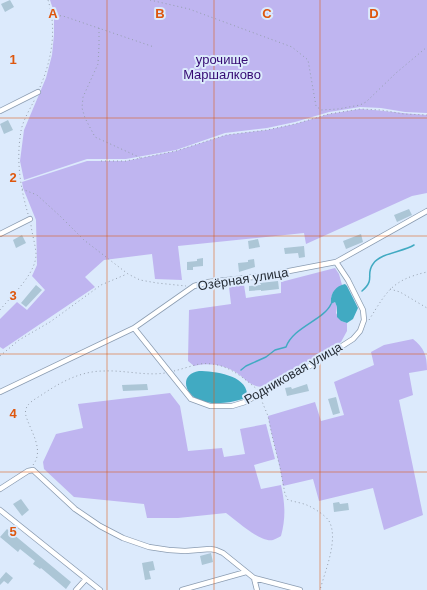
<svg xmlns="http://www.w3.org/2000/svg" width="427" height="590" font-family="Arial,sans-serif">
<rect width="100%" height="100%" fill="#dceafc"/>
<!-- green -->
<path fill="#bfb5f0" d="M 50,0 L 427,0 L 427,113 L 405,112 L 381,108 L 360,107 L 329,112 L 295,122 L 267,128 L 225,133 L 176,150 L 126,159 L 87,159 L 24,180 L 20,161 L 24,130 L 46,78 L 52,55 L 54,35 L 54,12 Z
M 360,109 C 382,110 404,114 427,115 L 427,193 L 412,196 L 306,244 L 304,233 L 178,246 L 182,280 L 155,279 L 152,254 L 104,260 L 85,277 L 95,287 L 3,349 L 0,347 L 0,319 L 17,302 L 27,310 L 45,290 L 32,276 L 37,265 L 36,220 L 23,188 L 22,182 L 87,161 L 126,161 L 176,151 L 226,135 L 267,130 L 295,124 L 329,114 Z
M 335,268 L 339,274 L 342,285 C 335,289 330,295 331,303 L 335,302 L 337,307 L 336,313 L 341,321 L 347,323 L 347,331 L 341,342 L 263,387 C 251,387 247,380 237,373 C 225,365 208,362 194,366 L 188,361 L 189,310 L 231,304 L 229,287 L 244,285 L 246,298 L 281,293 L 281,282 Z
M 413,339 C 424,348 427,355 427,370 L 409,373 L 413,395 L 399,400 L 423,515 L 384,530 L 373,488 L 319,501 L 313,479 L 283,486 C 280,462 272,440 268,416 L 315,402 L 321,421 L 344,415 L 334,382 L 374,365 L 371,352 L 384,345 Z
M 170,393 L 180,406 L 188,451 L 222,448 L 224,457 L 245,454 L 240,429 L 266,424 L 275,459 L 254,465 L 261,489 L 281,485 C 285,503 286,518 281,536 C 279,537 276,539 273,540 C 260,543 236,520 226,513 L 178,518 L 147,518 L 144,504 L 74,497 L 44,469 L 43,462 L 56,434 L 83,428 L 78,404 Z"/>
<!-- water -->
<path fill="#41aac2" d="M 345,284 L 347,286 L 358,308 L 353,319 L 347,323 L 341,321 L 337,317 L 337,307 L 335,302 L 331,304 C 330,294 335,286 345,284 Z
M 199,371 C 214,371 246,375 247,394 L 243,399 C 230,403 211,406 197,399 C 183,391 181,374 199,371 Z"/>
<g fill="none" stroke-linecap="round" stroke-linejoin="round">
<!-- stream -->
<path stroke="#41aac2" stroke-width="1.5" d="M 362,291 C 376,279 365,275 373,264 C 380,253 403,252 414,245
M 241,370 L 246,366 L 266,357 L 275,350 L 286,347 C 293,327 324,320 331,304"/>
</g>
<!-- building -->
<path fill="#acc6d6" d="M 10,0 L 14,7 L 5,12 L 1,4 Z
M 8,120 L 13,130 L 4,134 L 0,124 Z
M 409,209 L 412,215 L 397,222 L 394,215 Z
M 361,234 L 363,242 L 346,249 L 343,241 Z
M 22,235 L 26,243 L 16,248 L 13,240 Z
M 258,239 L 260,247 L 249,249 L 248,241 Z
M 304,246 L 305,257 L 299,258 L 298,253 L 285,254 L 284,248 Z
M 203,258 L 203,266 L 193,267 L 193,270 L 187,270 L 187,262 L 197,261 L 197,259 Z
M 254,259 L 255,267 L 239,272 L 238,263 L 248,262 L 248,260 Z
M 278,281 L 279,289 L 261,291 L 261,290 L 249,291 L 249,286 L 261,285 L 260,283 Z
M 36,285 L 42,290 L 26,307 L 21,303 Z
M 147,384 L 148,390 L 123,391 L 122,385 Z
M 307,384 L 309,391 L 287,396 L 285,388 L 291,387 L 292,389 Z
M 336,397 L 340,413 L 333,415 L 328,399 Z
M 21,499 L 29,510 L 22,516 L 13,504 Z
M 339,502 L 340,504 L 348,503 L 349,510 L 334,512 L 333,503 Z
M 7,529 L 71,582 L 66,589 L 41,568 L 40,569 L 33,564 L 35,561 L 20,549 L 18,552 L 0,537 Z
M 211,553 L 213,562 L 202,565 L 200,556 Z
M 153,561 L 155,570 L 149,571 L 151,579 L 145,580 L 142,563 Z
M 6,572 L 13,578 L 8,584 L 4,581 L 0,585 L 0,579 Z"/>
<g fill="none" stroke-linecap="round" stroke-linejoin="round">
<!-- minor casing -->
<g stroke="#8b9cb1" stroke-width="6">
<path id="minor" d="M 0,111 L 38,92
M 0,234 L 30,219
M 134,328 L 191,399 L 210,406 L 232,406 L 245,402 L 317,362 L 353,339 L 360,331 L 364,320 L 363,310 L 348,280 L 336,262
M 0,392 L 134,328 L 194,286 L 208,282 L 263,276 L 336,262 L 427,211
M 0,489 L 28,471 L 33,470 L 75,509 L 100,526 L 123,538 L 149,547 L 169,550 L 185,551 L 210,549 L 216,550 L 223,553 L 254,578 L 300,590
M 0,510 L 100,590
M 254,578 L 257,590
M 76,590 L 86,579
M 182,590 L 246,572"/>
</g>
<!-- path -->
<path stroke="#949fad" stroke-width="1" stroke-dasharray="1 3" stroke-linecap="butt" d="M 150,0 L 189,9 L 292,47 L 308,60 L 316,106 L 321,110 L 338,109 L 360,105 L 366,102 L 396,73 L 427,47
M 52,15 L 63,16 L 154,47
M 99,28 L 99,46 L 98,64 L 83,97 L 82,108 L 85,118 L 95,137 L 141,158
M 40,87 C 52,59 57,29 48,0
M 101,161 L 126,161 L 176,151 L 226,135 L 267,130 L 295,124 L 329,114 L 360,109 L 381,110 L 404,114 L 427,115
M 22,189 L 37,195 L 60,216 L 84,240 L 128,274 L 140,280 L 157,283 L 186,286
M 28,214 C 20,186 16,160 21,131 C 23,120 30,109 35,99
M 390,289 L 400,292 L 427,308
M 0,310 C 12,295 37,273 36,253 C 35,243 32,234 31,225
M 369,320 C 387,291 392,280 427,272
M 0,356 L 19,340 L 50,322 L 101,285 L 127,274
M 174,371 C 182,369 191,366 199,364 C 224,361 240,375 258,390
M 261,399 L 268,416 L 273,440 L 280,467 L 285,494 L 288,500 C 295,502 303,503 309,506 C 315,509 325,515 329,521 C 339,539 325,571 320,590
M 33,465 C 44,451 32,433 27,419 C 22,407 30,402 40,396 C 59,383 80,371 104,371 C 124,370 145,376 165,373"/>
<!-- minor -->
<use href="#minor" stroke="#fff" stroke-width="4.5"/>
</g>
<!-- grid -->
<path fill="none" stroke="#de570e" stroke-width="1" stroke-opacity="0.55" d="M 107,0 L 107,590M 214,0 L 214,590M 320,0 L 320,590M 0,118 L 427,118M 0,236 L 427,236M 0,354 L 427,354M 0,472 L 427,472"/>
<g text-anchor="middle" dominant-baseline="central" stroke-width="4" stroke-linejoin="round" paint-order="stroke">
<!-- park labels -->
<g font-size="13" fill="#350b73" stroke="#dceafc">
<text x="222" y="59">урочище<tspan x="222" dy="15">Маршалково</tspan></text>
</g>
<!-- street labels -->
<g font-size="13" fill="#262d36" stroke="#dceafc">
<text transform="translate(243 279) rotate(-9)">Озёрная улица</text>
<text transform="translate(293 373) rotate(-30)">Родниковая улица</text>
</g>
</g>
<g font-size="13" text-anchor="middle" font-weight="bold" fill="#de570e" stroke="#dceafc" stroke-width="4" stroke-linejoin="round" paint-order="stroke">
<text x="53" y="18">A</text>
<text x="160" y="18">B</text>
<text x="267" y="18">C</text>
<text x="374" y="18">D</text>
<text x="13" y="64">1</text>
<text x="13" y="182">2</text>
<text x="13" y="300">3</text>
<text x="13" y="418">4</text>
<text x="13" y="536">5</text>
</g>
</svg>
